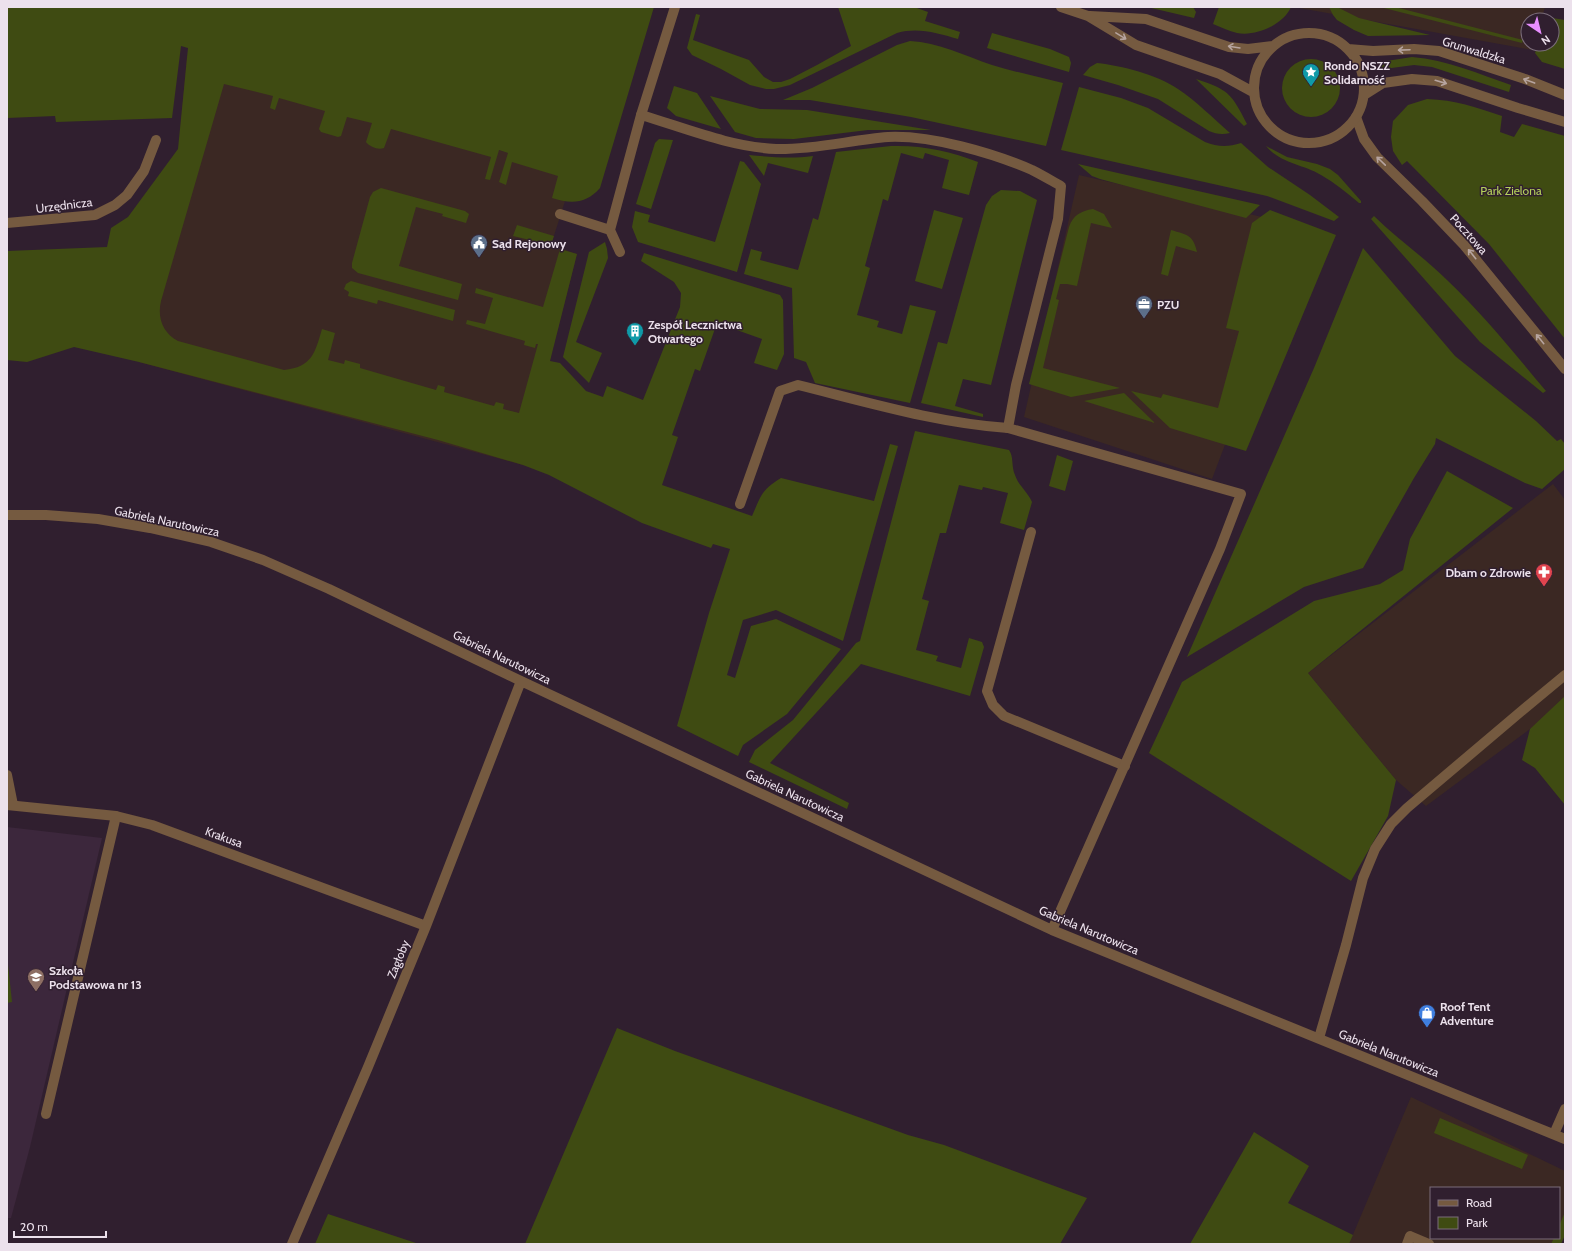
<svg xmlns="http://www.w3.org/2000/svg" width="1572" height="1251" font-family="Cabin,sans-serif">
<rect width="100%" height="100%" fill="#301f2f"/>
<!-- commercial -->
<path fill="#3b2823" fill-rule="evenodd" d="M 1294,7 L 1545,7 L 1541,20 L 1528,20 L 1528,44 L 1534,44 L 1533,50 Z
M 187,55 L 574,173 L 551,245 L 577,254 L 523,465 L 139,362 L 179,146 Z
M 1079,175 L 1293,224 L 1304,236 L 1212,479 L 1024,417 Z
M 1553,484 L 1565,500 L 1565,703 L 1426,806 L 1396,780 L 1308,673 Z
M 1411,1097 L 1565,1171 L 1565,1223 L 1557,1244 L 1349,1244 ZM 1431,1188 L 1559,1188 L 1559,1238 L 1431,1238 Z"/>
<!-- built -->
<path fill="#3c273c" d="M 7,827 L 102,838 L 30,1147 L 11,1218 L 7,1218 Z"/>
<!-- green -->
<path fill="#3f4b12" d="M 7,7 L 654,7 L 600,188 C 586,204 571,204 552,198 L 558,176 L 512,162 L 506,185 L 499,182 L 508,153 L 499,150 L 490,180 L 485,179 L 491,157 L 391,129 L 384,148 C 378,150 370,147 366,142 L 372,123 L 347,117 L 341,136 L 338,137 L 321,132 L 319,129 L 325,111 L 279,98 L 275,110 L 270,108 L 273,96 L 224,84 L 161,301 C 157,318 163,333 178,341 L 284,370 C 312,367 315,353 322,329 L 335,333 L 328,360 L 344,364 L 345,360 L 360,364 L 360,368 L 436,390 L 438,385 L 445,387 L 444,392 L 494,406 L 496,402 L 504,404 L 503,409 L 519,413 L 538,344 L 536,344 L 535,348 L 524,345 L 525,341 L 466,324 L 467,320 L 485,324 L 493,298 L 475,293 L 476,288 L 543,307 L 560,249 L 577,254 L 550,361 L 560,363 L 586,391 L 603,397 L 607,386 L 643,400 L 680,307 L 681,293 L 674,282 L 641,261 L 644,253 L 780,295 L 783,300 L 784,354 L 777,370 L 754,363 L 762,339 L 717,323 L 700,371 L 695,369 L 672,435 L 678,437 L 662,485 L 752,516 C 761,496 761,490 781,478 L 874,501 L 890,444 L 898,446 L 843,641 L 776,610 L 743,620 L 727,675 L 735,678 L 751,626 L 776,619 L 841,649 L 787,714 L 743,745 L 738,756 L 677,726 L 709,613 L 730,549 L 713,544 L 711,548 L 642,523 L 549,475 L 523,465 L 438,440 L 139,362 L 74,347 L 27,362 L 7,360 L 7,251 L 107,247 L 111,228 L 128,217 L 178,149 L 188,48 L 181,46 L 172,118 L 56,122 L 55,116 L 7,118 Z
M 838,7 L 914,7 L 928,12 L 925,21 L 960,32 L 958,39 C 937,33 918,27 897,33 L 790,85 L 774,89 L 766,89 L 750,85 L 721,69 L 692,55 L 687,48 L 696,14 L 700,15 L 693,40 L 749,60 L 764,77 L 773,82 L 781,82 L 790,79 L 817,65 L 851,46 Z
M 1147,7 L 1193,7 L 1196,12 L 1194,18 Z
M 1219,7 L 1291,7 C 1284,24 1256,37 1237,33 C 1229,31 1221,27 1213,24 Z
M 1329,7 L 1337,7 L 1359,18 L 1430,35 L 1368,36 L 1354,30 L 1337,20 L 1333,15 Z
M 1380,7 L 1395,7 L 1523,40 L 1522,43 Z
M 1546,17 L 1565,20 L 1565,69 L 1542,62 L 1535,53 L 1538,44 L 1552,44 L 1552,20 L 1545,20 Z
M 992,33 L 1050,49 L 1069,57 L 1071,63 L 1069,72 L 987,48 Z
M 910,41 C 938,42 965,56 992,65 C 1015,72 1039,77 1063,83 L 1046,146 L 911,117 L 810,100 L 783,100 L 812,88 L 897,45 Z
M 1412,57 C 1447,60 1479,74 1511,85 L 1509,92 L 1432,67 L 1414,65 L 1384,69 L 1379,66 L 1380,62 Z
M1282 88a29 29 0 1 1 58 0a29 29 0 1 1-58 0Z
M 1097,63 C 1122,66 1156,74 1178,89 C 1195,100 1214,119 1230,133 C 1222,135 1216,134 1209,131 L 1158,99 L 1118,85 L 1083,75 L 1090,67 Z
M 1196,79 C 1229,90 1231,93 1247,124 L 1244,126 Z
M 674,86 L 697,93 L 721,129 L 676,116 L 667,108 Z
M 1079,87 L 1121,98 L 1148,108 L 1205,142 C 1218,147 1228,147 1241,143 L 1268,167 L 1310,195 L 1339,217 L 1334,221 L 1267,196 L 1061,150 Z
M 710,96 L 760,109 L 807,110 L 931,130 L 868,130 L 794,139 L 756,138 L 735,132 Z
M 1427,99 C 1456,100 1475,107 1502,116 L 1500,132 L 1514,137 L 1522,124 L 1565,136 L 1565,339 L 1489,244 L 1407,161 L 1402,165 L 1393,151 L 1391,137 L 1393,121 L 1408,105 Z
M 659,139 L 673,140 L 651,209 L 636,204 L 655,143 Z
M 891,146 C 922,145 950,151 978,162 L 969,195 L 942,188 L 949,160 L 925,153 L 923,159 L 901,153 L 888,201 L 883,199 L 865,266 L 870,268 L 857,315 L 879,321 L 877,327 L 902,334 L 910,305 L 936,311 L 910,403 L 815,383 L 806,362 L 794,358 L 792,288 L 744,274 L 751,249 L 762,252 L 760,260 L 798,270 L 813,218 L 818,220 L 836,152 Z
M 1266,146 L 1287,157 L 1317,164 L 1330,169 L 1338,175 L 1361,201 L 1361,203 L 1359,203 C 1347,193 1335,183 1321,175 C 1303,164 1281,164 1266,146 Z
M 749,155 C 770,157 791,159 813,156 L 808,173 L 768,163 L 764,176 Z
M 740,161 L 744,162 L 761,184 L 737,272 L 638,242 L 632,227 L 635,211 L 650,215 L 648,222 L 715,242 Z
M 1078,164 L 1260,205 L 1246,218 L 1100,179 L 1092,176 Z
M 381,188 L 465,211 L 469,214 L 466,223 L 442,216 L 443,214 L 416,207 L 399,266 L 462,284 L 458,300 L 358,273 L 352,268 L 352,263 L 370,197 L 373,192 Z
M 1001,190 L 1020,191 L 1037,200 L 991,385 L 963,379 L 955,406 L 983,414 L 983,417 L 921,403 L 938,342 L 947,344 L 986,205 L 992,196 Z
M 1093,209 L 1104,214 L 1112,228 L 1091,223 L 1077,286 L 1067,284 L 1060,284 L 1056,299 L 1059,300 L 1043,368 L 1120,388 L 1071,397 L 1029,384 L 1069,227 C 1073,215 1081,211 1093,209 Z
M 934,210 L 963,218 L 942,289 L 915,281 Z
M 1270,210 L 1336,235 L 1246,451 L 1170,428 L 1131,391 L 1161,398 L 1163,394 L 1218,408 L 1239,331 L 1226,328 L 1252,223 Z
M 1374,216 C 1397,239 1424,257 1447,280 C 1483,314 1514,353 1546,391 L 1543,393 L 1480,342 L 1371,219 Z
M 517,225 L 554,236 L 551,245 L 513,236 Z
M 1171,230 C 1187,235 1193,234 1197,252 L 1176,246 L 1168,276 L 1161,274 Z
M 605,242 L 607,249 L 608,258 L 576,342 L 602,353 L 589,383 L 563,357 L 589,252 Z
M 1363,248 L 1455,356 L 1536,421 L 1557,441 L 1561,439 L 1565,444 L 1565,469 L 1542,489 L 1525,483 L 1436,438 L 1435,444 L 1414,478 L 1363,568 L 1304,587 L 1187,657 L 1314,368 Z
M 351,281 L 455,310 L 453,321 L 378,300 L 377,304 L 348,296 L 349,292 L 344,289 L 346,284 Z
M 1124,393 L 1155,423 L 1084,401 Z
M 915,431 L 1009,450 C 1014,457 1011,466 1015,475 C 1018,485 1028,492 1032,502 L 1024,530 L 1000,523 L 1008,493 L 983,487 L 982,490 L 959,485 L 946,533 L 940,533 L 922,599 L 929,601 L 916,650 L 938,656 L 936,661 L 961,668 L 969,638 L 982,642 L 984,647 L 970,696 L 861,664 L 770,763 L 849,803 L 847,809 L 749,762 L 755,750 L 793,720 L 856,643 L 860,641 Z
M 1057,455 L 1073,461 L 1065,491 L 1049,486 Z
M 1447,471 L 1513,508 L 1308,673 L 1396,780 L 1388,816 L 1351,881 L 1149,753 L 1182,682 L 1314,601 L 1380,584 L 1403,570 L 1410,539 Z
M 1565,696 L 1565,805 L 1535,768 L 1522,760 L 1530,729 Z
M 7,955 L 12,1002 L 7,1003 Z
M 617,1028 L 675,1051 L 908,1135 L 944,1145 L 1087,1198 L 1060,1244 L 525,1244 Z
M 1440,1118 L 1528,1155 L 1522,1169 L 1434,1133 Z
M 1254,1132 L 1309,1166 L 1288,1203 L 1353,1235 L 1349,1244 L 1190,1244 Z
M 1565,1212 L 1565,1235 L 1561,1244 L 1551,1244 L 1554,1238 L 1559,1238 L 1559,1226 Z
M 328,1214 L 419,1244 L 315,1244 Z"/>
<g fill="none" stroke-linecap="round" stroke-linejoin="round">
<!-- service -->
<path stroke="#755a40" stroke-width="10" d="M 560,214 L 610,230 L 641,115
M 7,223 L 95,215 L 115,205 L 127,195 L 144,171 L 156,140
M 610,230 L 620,252
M 740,504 L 780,391 L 798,385 C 867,402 937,423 1008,428
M 1031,532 L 987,691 L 993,705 L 1004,716 L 1125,766
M 7,775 L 13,805
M 1319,1038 L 1346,945 L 1363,878 L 1375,849 L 1391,824 L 1407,808 L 1518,714 L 1565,675
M 46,1114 L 116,816
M 1554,1134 L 1565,1109
M 1407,1244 L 1410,1236 L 1429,1244"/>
<!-- minor -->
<path stroke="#755a40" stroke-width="10" d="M 675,7 L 641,115 C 685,128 730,147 776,149 C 813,150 851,140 888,137 C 931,135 993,153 1032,170 C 1042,175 1052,181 1061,186 L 1058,219 L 1016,385 L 1008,428 L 1241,494 L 1220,549 L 1052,930
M 1356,117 L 1364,139 L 1377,157 L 1422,201 L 1464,245 L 1565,369
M 7,515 L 46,515 L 98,519 L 150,528 L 211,542 L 263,560 L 329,589 L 521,681 L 1052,930 L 1565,1139
M 7,805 L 116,816 L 152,825 L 426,926
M 292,1244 L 368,1067 L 426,926 L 521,681"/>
<!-- tertiary -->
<path stroke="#755a40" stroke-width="10" d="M 1061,7 L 1088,16 L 1136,45 L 1220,74 L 1253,92
M 1090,16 L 1146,19 L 1229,47 L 1248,49 L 1273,46
M1254 88a55 55 0 1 1 110 0a55 55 0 1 1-110 0Z
M 1348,49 L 1373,51 L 1414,49 L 1439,51 L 1525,79 L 1565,95
M 1364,95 L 1383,83 L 1412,79 L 1437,81 L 1518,108 L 1565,122"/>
</g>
<!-- one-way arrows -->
<defs><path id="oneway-shaft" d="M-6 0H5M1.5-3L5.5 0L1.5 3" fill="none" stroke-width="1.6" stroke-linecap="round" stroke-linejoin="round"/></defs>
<g stroke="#b6a49f">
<use href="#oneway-shaft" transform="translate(1121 36) rotate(31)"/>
<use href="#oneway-shaft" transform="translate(1234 47) rotate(-171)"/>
<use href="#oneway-shaft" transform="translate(1404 50) rotate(178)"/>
<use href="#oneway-shaft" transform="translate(1529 81) rotate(-160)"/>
<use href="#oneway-shaft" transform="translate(1441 82) rotate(16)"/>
<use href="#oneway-shaft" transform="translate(1381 161) rotate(-136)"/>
<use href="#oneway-shaft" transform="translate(1472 254) rotate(-129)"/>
<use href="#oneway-shaft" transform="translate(1540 339) rotate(-129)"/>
</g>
<!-- icons -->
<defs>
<g id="sight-pin" transform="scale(0.9)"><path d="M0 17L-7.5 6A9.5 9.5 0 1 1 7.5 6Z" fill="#0f9aa8" stroke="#301f2f"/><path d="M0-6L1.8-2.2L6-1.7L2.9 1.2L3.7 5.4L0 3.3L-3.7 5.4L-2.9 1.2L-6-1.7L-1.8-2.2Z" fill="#fff"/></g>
<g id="civic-pin" transform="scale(0.9)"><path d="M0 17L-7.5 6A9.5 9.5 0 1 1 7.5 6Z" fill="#5c6f8a" stroke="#301f2f"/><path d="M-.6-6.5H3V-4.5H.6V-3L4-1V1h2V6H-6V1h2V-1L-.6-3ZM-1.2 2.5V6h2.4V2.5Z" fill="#fff"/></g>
<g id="office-pin" transform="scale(0.9)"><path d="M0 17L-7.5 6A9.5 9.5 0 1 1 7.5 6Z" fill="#5c6f8a" stroke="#301f2f"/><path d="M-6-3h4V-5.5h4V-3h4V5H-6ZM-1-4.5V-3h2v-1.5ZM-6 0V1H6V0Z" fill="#fff"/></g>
<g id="building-pin" transform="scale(0.9)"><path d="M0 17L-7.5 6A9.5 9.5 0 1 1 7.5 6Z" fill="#0f9aa8" stroke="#301f2f"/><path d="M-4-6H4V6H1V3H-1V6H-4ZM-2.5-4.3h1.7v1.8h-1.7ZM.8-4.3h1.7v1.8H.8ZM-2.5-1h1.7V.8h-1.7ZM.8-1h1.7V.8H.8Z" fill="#fff"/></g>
<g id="pharmacy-pin" transform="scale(0.9)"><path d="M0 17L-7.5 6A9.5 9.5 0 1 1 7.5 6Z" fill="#e0444e" stroke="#301f2f"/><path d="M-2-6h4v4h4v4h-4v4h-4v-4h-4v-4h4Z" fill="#fff"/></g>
<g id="school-pin" transform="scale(0.9)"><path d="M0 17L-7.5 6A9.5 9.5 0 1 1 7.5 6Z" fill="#8d6e63" stroke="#301f2f"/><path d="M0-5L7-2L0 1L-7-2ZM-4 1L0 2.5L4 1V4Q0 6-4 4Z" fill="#fff"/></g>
<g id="shop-pin" transform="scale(0.9)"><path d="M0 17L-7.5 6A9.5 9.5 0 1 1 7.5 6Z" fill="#3f7fe0" stroke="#301f2f"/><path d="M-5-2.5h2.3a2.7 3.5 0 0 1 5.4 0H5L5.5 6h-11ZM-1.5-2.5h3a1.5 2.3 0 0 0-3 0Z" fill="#fff"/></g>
</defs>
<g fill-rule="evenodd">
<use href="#sight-pin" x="1311" y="72"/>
<use href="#civic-pin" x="479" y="243"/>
<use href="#office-pin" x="1144" y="304"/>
<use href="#building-pin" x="635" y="331"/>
<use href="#pharmacy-pin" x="1544" y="572"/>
<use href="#school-pin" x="36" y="977"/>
<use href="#shop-pin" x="1427" y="1013"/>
</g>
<g text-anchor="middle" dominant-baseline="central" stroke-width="3" stroke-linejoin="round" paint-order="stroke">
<!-- street labels -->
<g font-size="12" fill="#ece1ec" stroke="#301f2f">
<text transform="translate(1474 50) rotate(17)">Grunwaldzka</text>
<text transform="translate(64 205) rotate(-7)">Urzędnicza</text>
<text transform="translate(1469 234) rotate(48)">Pocztowa</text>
<text transform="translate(167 521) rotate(12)">Gabriela Narutowicza</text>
<text transform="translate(502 657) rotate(26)">Gabriela Narutowicza</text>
<text transform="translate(795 795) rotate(25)">Gabriela Narutowicza</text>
<text transform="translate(224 837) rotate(20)">Krakusa</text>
<text transform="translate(1089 930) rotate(23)">Gabriela Narutowicza</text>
<text transform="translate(398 959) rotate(-68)">Zagłoby</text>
<text transform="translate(1389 1053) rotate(22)">Gabriela Narutowicza</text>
</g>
<!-- poi labels -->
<g font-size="12" font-weight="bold" fill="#ece1ec" stroke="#301f2f" text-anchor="start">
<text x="1324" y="65">Rondo NSZZ<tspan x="1324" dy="14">Solidarność</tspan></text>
<text x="492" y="243">Sąd Rejonowy</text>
<text x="1157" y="304">PZU</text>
<text x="648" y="324">Zespół Lecznictwa<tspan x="648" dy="14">Otwartego</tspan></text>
<text x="1531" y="572" text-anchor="end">Dbam o Zdrowie</text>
<text x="49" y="970">Szkoła<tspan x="49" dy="14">Podstawowa nr 13</tspan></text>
<text x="1440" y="1006">Roof Tent<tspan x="1440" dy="14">Adventure</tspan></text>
</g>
<!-- park labels -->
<g font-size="12" fill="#b4d05b" stroke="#301f2f">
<text x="1511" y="190">Park Zielona</text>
</g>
</g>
<!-- border -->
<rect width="1572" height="1251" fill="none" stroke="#ece1ec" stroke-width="16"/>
<!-- legend -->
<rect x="1430" y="1187" width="130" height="52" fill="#301f2f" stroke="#7b6d7b"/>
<rect x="1438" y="1200" width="20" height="6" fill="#755a40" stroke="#7b6d7b"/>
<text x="1466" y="1207" font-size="12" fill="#ece1ec">Road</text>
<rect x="1438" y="1217" width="20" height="12" fill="#3f4b12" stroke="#7b6d7b"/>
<text x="1466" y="1227" font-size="12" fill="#ece1ec">Park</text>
<!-- north arrow -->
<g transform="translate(1540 32) rotate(145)"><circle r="19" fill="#301f2f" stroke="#7b6d7b"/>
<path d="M0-3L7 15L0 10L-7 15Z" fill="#e88eff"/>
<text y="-6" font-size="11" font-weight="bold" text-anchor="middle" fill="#ece1ec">N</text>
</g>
<!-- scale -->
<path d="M14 1231v6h92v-6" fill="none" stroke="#ece1ec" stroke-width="2"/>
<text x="20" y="1231" font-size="12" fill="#ece1ec" stroke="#301f2f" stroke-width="3" paint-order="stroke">20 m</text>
</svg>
